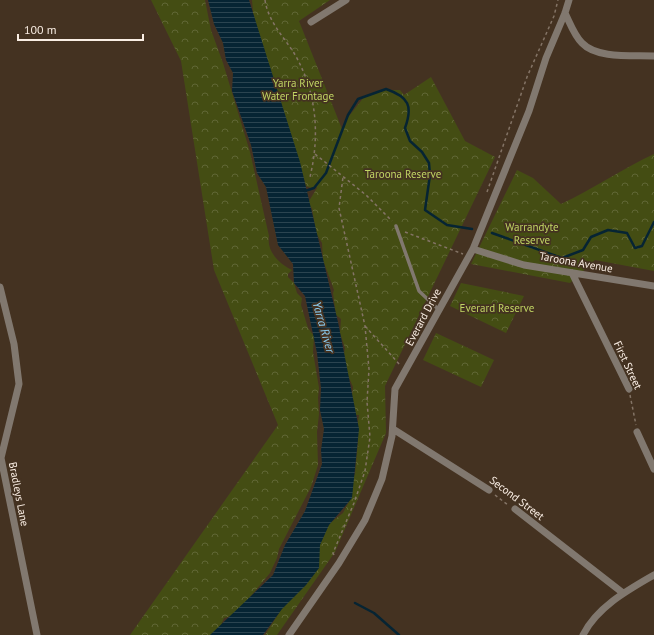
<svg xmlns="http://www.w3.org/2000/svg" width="654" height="635" font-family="'PT Sans',sans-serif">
<defs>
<pattern id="forest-crowns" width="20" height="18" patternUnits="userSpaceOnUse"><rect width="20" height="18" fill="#444d13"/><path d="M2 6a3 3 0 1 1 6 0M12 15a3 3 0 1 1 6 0" fill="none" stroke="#606735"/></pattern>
<pattern id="water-rules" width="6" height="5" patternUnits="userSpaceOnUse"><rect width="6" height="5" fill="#062433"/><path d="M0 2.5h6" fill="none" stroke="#2b4450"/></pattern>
</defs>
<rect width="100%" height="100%" fill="#443221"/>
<!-- forest -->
<path fill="url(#forest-crowns)" d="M 151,0 L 205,0 L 211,30 L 223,63 L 250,152 L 269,236 C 266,252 281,265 292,270 L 288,274 L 288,277 L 294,283 L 297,293 L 302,298 L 301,305 L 308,328 L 314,336 L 313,352 L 319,388 L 318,398 L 319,414 L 317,432 L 318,465 L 311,487 L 279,549 L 277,558 L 270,573 L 235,615 L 224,618 L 217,635 L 130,635 L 278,425 L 214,270 L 181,61 Z
M 252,0 L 330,0 L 299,21 L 342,129 L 346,120 L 364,97 L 386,90 L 400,90 L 404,95 L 431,77 L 465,141 L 495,157 L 385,386 L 386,433 L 335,552 L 277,635 L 265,635 L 279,613 L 280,607 L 319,563 L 319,546 L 329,524 L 343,513 L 351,498 L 350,482 L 355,474 L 358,441 L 357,427 L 359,415 L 356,415 L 352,396 L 353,387 L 347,373 L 344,354 L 345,348 L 340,333 L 341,319 L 336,315 L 333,293 L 334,290 L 323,260 L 322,243 L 316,233 L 312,208 L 309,206 L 309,201 L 317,188 L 316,186 L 311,188 L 306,186 L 254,23 Z
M 654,154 L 654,271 L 595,260 L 570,283 L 471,264 L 517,170 L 533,178 L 561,204 C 593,189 622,169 654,154 Z
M 461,283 L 524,296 L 506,333 L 450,306 Z
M 436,333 L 494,360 L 481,387 L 423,360 Z"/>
<!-- water -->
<path fill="url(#water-rules)" d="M 208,0 L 249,0 L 300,162 L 338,322 L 359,429 L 352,498 L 329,525 L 320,545 L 319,568 L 306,585 L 282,609 L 263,635 L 210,635 L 273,575 L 285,545 L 305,511 L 322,464 L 321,450 L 324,429 L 320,410 L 321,388 L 317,353 L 305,296 L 294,283 L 293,264 L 278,245 L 266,187 L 257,173 L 251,145 L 232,91 L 233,73 L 226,60 L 223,43 L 214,24 Z"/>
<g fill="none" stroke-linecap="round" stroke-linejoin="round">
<!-- stream -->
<path stroke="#062433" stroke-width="2.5" d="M 305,191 L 314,188 L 326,173 L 348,115 L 358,99 L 386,89 C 409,97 413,106 405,128 L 410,141 L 422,152 L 429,163 L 430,175 L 425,210 L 447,225 L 472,229
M 492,233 L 562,258 L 583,250 L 591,237 L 608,230 L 627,233 L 635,248 L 642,246 L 654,222
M 355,603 L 374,613 L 399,635"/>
<!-- path -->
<path stroke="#847466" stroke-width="1.5" stroke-dasharray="3 3" stroke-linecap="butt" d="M 265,0 C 268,21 283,36 294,53 C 317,92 320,135 310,177
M 315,154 L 366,195 L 392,221
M 487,192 L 527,77 L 554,16 L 558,0
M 405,232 L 463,254
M 365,326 L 400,365
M 630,395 L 636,425
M 495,495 L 508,505
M 334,555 L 333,553 L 354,503 L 365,471 L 370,437 L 367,402 L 369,369 L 365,326 L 339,208 L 343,177"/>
<!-- lane -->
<path stroke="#81786f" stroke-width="3.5" d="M 396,226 L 419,291 L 438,309"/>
<!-- street -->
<path stroke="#81786f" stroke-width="7" d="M 565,13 C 570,23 574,35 582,43 C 597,59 633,55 654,56
M 311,22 L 346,0
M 473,249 L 524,265 L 654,286
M 572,273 L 629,389
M 0,287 L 14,344 L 19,384 L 1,458 L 37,635
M 393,429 L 489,490
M 637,432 L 654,469
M 515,509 L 623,593
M 289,635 L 339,563 L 365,520 L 382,479 L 392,436 L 395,389 L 473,249 L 529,111 L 546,58 L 565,13 L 569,0
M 583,635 C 597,607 628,590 654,575"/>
</g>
<g text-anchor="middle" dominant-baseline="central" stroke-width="3.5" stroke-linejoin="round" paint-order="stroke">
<!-- park labels -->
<g font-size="11" fill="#c0d563" stroke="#443221">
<text x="298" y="83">Yarra River<tspan x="298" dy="13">Water Frontage</tspan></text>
<text x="403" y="174">Taroona Reserve</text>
<text x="532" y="227">Warrandyte<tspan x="532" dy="13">Reserve</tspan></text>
<text x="497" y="308">Everard Reserve</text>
</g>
<!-- street labels -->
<g font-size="11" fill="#faeee4" stroke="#443221">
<text transform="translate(576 262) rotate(10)">Taroona Avenue</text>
<text transform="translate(423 317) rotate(-62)">Everard Drive</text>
<text transform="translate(628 365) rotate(65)">First Street</text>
<text transform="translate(19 494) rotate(79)">Bradleys Lane</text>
<text transform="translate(517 498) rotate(37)">Second Street</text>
</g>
<!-- water labels -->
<g font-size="12" font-style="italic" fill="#8bcdf2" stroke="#443221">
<text transform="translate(324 327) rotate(74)">Yarra River</text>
</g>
</g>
<!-- scale -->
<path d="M18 34v6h125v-6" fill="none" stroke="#faeee4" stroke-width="2"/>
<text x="24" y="34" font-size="12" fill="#faeee4" stroke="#443221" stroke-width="3" paint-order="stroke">100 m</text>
</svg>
